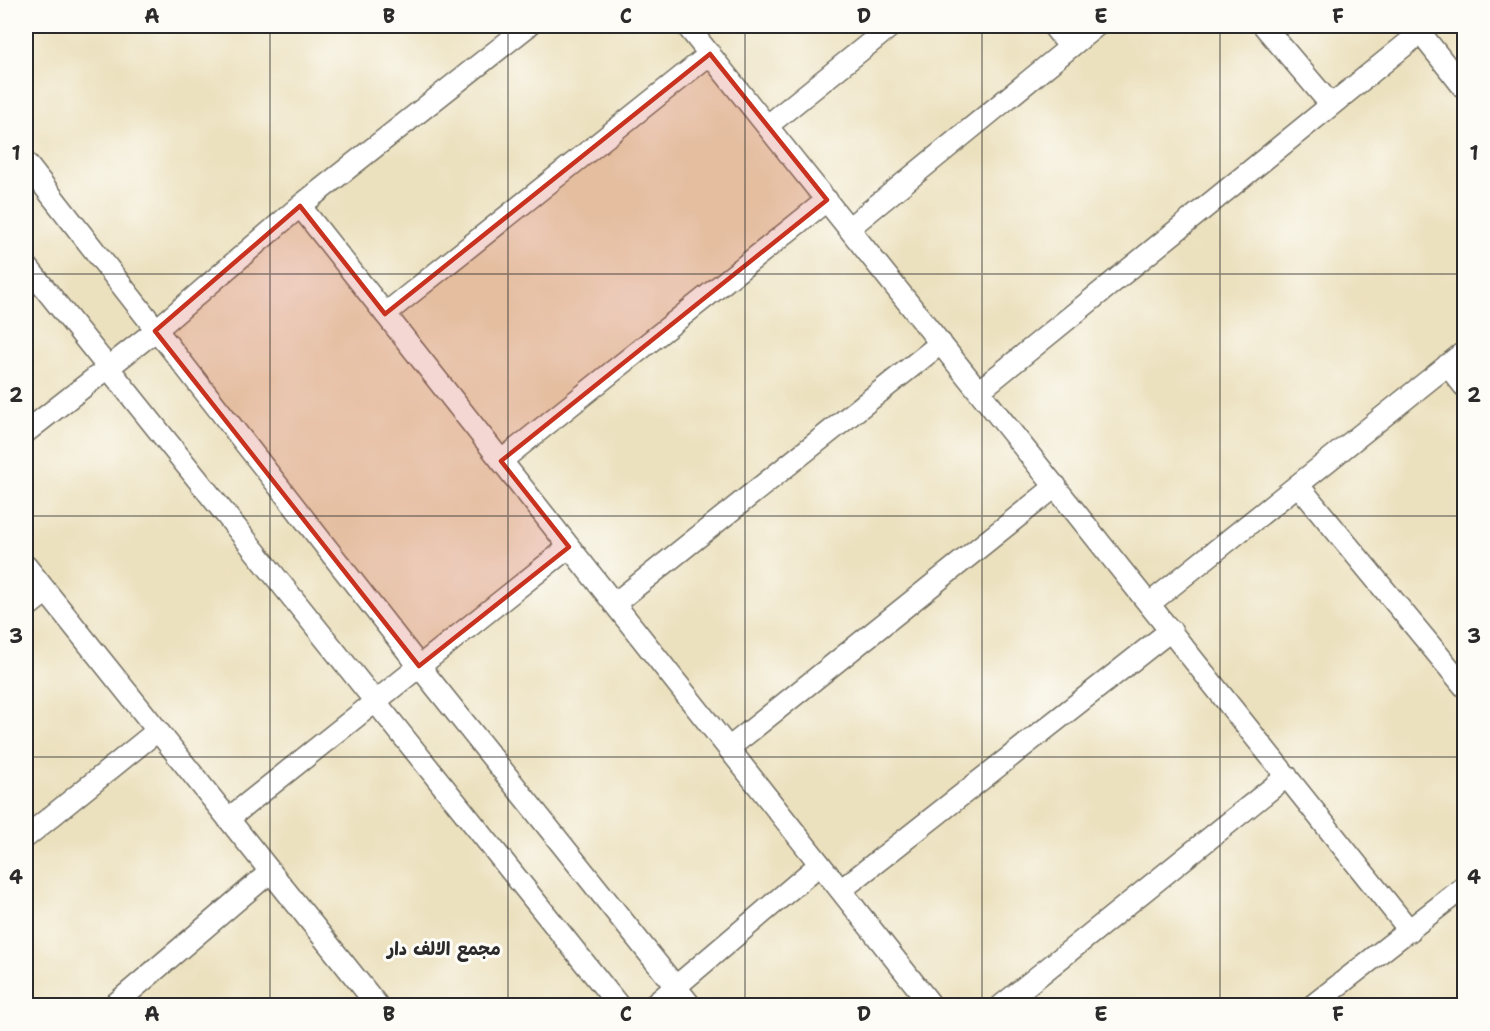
<svg xmlns="http://www.w3.org/2000/svg" width="1490" height="1031" font-family="'Shantell Sans','Playpen Sans Arabic',sans-serif">
<rect width="100%" height="100%" fill="#fdfcf7"/>
<filter id="ink" filterUnits="userSpaceOnUse"><feTurbulence type="fractalNoise" baseFrequency=".0167" numOctaves="2"/><feDisplacementMap in="SourceGraphic" scale="12" xChannelSelector="R" yChannelSelector="G"/><feConvolveMatrix kernelMatrix="1 2 1 2 8 2 1 2 1" color-interpolation-filters="sRGB"/></filter>
<filter id="wash" filterUnits="userSpaceOnUse"><feTurbulence type="fractalNoise" baseFrequency=".008" numOctaves="4" result="noise"/><feDisplacementMap in="SourceGraphic" scale="24" xChannelSelector="R" yChannelSelector="G"/><feGaussianBlur stdDeviation="1.35" result="paint"/><feColorMatrix in="noise" values="0 0 0 0 0 0 0 0 0 0 0 0 0 0 0 0 0 1.4 0 .05"/><feComposite in="paint" operator="in"/></filter>
<g filter="url(#wash)">
<rect width="100%" height="100%" fill="#ece1bf"/>
</g>
<g filter="url(#ink)">
<g fill="none" stroke-linecap="round" stroke-linejoin="round">
<!-- street casing -->
<g stroke="#6f6b5f" stroke-width="24">
<path id="street" d="M 687,26 L 1410,931
M 1053,26 L 1070,47
M 1264,26 L 1331,105
M 1415,26 L 1464,88
M 767,126 L 891,26
M 26,163 L 419,666 L 691,1006
M 300,206 L 932,1006
M 849,228 L 1096,26
M 26,265 L 619,1006
M 385,314 L 710,54
M 1447,365 L 1464,386
M 979,391 L 1420,33
M 26,432 L 155,331 L 300,206 L 528,26
M 501,461 L 827,200
M 1298,485 L 1464,686
M 26,566 L 378,1006
M 614,604 L 941,343
M 1149,604 L 1464,352
M 26,608 L 46,592
M 729,748 L 1056,486
M 228,819 L 569,547
M 26,837 L 157,731
M 841,890 L 1171,630
M 113,1006 L 270,872
M 653,1006 L 820,864
M 1001,1006 L 1287,776
M 1312,1006 L 1464,887"/>
</g>
<!-- street -->
<use href="#street" stroke="#fff" stroke-width="21"/>
</g>
</g>
<!-- marked area -->
<path fill="#c8321e" fill-opacity="0.2" stroke="#c8321e" stroke-width="4.5" stroke-linejoin="round" d="M 710,54 L 827,200 L 501,461 L 569,547 L 419,666 L 155,331 L 300,206 L 385,314 Z"/>
<!-- grid -->
<path fill="none" stroke="#2b2b2b" stroke-width="1.5" stroke-opacity="0.55" d="M 270,26 L 270,1006M 508,26 L 508,1006M 745,26 L 745,1006M 982,26 L 982,1006M 1220,26 L 1220,1006M 26,274 L 1464,274M 26,516 L 1464,516M 26,757 L 1464,757"/>
<g text-anchor="middle" dominant-baseline="central" stroke-width="6" stroke-linejoin="round" paint-order="stroke">
<!-- neighbourhood labels -->
<g font-size="18" font-weight="bold" fill="#2b2b2b" stroke="#fdfcf7">
<text x="444" y="949">مجمع الالف دار</text>
</g>
</g>
<!-- margin -->
<rect width="1490" height="1031" fill="none" stroke="#fdfcf7" stroke-width="66"/>
<rect x="33" y="33" width="1424" height="965" fill="none" stroke="#2b2b2b" stroke-width="2"/>
<g font-size="20" text-anchor="middle" font-weight="bold" fill="#2b2b2b">
<text x="152" y="23">A</text>
<text x="389" y="23">B</text>
<text x="626" y="23">C</text>
<text x="864" y="23">D</text>
<text x="1101" y="23">E</text>
<text x="1338" y="23">F</text>
<text x="16" y="160">1</text>
<text x="1474" y="160">1</text>
<text x="16" y="402">2</text>
<text x="1474" y="402">2</text>
<text x="16" y="643">3</text>
<text x="1474" y="643">3</text>
<text x="16" y="884">4</text>
<text x="1474" y="884">4</text>
<text x="152" y="1021">A</text>
<text x="389" y="1021">B</text>
<text x="626" y="1021">C</text>
<text x="864" y="1021">D</text>
<text x="1101" y="1021">E</text>
<text x="1338" y="1021">F</text>
</g>
</svg>
